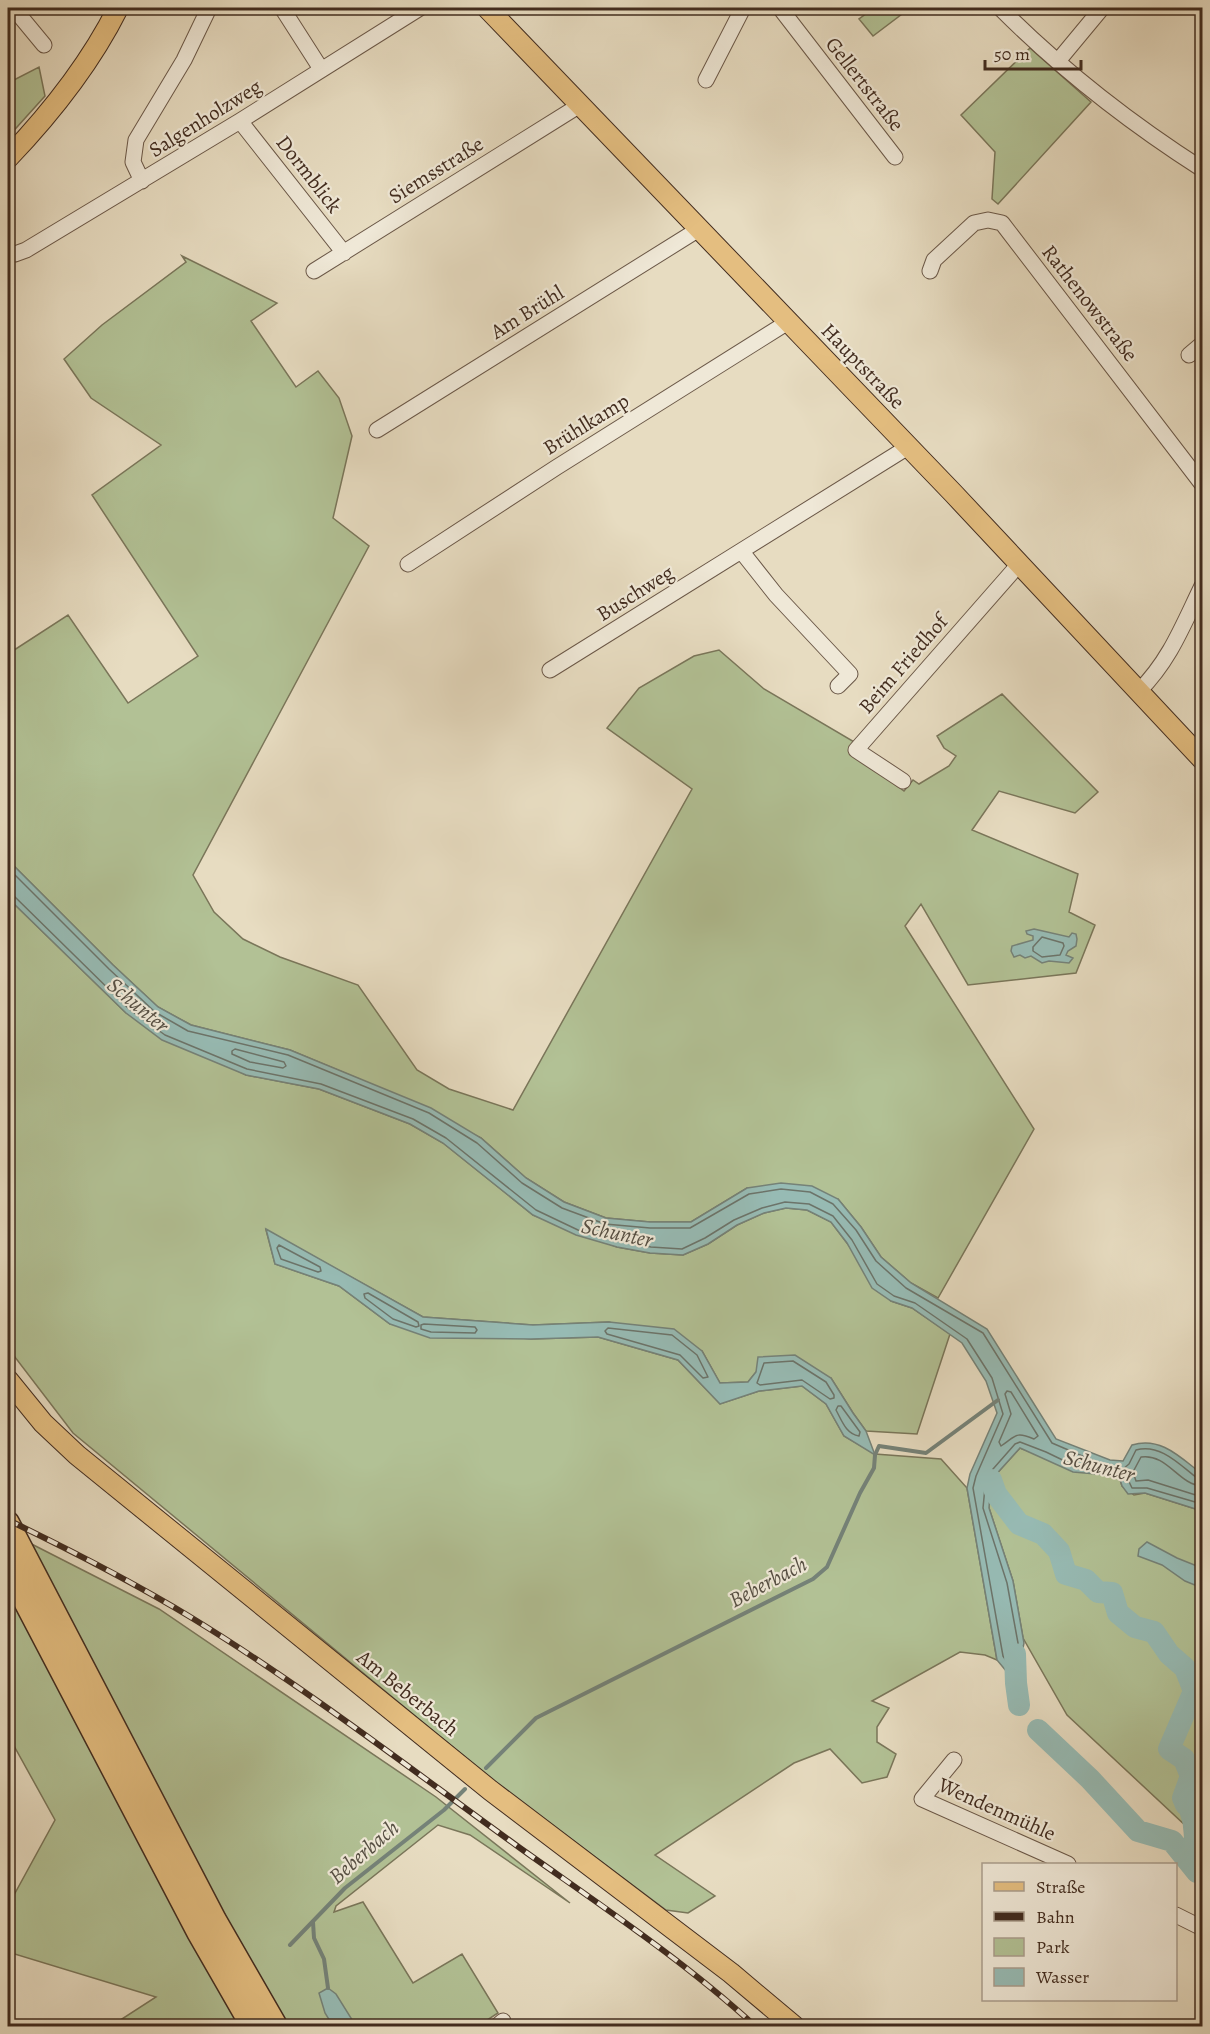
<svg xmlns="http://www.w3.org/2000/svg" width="1210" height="2034" font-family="Alegreya,serif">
<rect width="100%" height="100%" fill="#e7dcc1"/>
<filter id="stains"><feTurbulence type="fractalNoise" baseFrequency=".00333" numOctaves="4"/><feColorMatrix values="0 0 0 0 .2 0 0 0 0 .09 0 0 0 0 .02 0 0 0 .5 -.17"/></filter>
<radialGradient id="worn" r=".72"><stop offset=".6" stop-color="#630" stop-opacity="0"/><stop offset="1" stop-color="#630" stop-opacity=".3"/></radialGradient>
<!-- green -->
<path fill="#b2c195" stroke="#7a765a" stroke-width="1.5" d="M 874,8 L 910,8 L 873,36 L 859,19 Z
M 1030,48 L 1091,102 L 998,204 L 992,199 L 995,152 L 961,115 Z
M 39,67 L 45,96 L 8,137 L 8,83 Z
M 182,256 L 277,303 L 251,321 L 296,387 L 318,371 L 339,398 L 352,436 L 333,518 L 369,546 L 193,875 L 214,912 L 243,939 L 280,957 L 358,985 L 417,1070 L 449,1089 L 513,1110 L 692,789 L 607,728 L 639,688 L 694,656 L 719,650 L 764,689 L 856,743 L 850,752 L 904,791 L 913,780 L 919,784 L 949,766 L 956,756 L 944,748 L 937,736 L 1002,694 L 1098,792 L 1075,813 L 999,791 L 972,830 L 1078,874 L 1069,912 L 1095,925 L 1076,973 L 968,985 L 921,904 L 905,926 L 1034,1129 L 938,1298 L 911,1283 L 881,1257 L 861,1227 L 838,1199 L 747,1188 L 691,1222 L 650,1222 L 606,1218 L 564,1202 L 526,1178 L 481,1138 L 359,1079 L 290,1050 L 191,1025 L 158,1007 L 113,965 L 8,860 L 8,654 L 68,615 L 128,703 L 198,656 L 92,495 L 161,445 L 91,398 L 64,359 L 102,325 L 186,262 Z
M 8,898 L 126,1013 L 246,1075 L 319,1089 L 410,1124 L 443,1143 L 533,1215 L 617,1247 L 650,1253 L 683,1255 L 708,1244 L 737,1225 L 764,1213 L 786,1208 L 807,1210 L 831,1222 L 891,1301 L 912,1308 L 950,1334 L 917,1434 L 866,1431 L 853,1413 L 831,1378 L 756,1372 L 748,1382 L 720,1383 L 702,1351 L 609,1322 L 533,1325 L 423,1317 L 266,1230 L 275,1264 L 339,1286 L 390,1324 L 531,1339 L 598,1337 L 678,1360 L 720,1404 L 759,1391 L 802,1386 L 826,1404 L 844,1436 L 875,1454 L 941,1459 L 967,1488 L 997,1660 L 985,1655 L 960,1652 L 872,1701 L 889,1708 L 877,1727 L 877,1742 L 896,1754 L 887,1777 L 862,1783 L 830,1749 L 794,1763 L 655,1855 L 715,1896 L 688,1913 L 666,1910 L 495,1782 L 73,1433 L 8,1348 Z
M 1020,1448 L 1044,1457 L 1119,1476 L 1122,1486 L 1134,1495 L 1145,1493 L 1202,1511 L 1202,1841 L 1067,1715 L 1023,1638 L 1013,1581 L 989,1508 L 991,1480 Z
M 8,1532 L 159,1609 L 436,1797 L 570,1903 L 470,1835 L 438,1825 L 336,1906 L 334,1912 L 363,1902 L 413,1983 L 462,1954 L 498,2013 L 478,2026 L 111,2026 L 156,1997 L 8,1952 L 8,1906 L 55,1820 L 8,1735 Z"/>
<!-- water -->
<path fill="#97bbb4" stroke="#758278" stroke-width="1.5" d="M 8,860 L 113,965 L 158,1007 L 191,1025 L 290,1050 L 431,1108 L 481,1138 L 526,1178 L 564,1202 L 606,1218 L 650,1222 L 691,1222 L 747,1188 L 781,1183 L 812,1186 L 838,1199 L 861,1227 L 881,1257 L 911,1283 L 987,1329 L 1056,1439 L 1110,1460 L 1123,1461 L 1132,1445 C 1161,1436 1181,1458 1202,1474 L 1202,1511 L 1145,1493 L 1128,1494 L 1122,1486 L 1119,1476 L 1073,1472 L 1020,1448 L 991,1480 L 989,1508 L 1013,1581 L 1024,1643 L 1016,1683 L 997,1660 L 967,1488 L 970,1474 L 997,1413 L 986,1381 L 962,1343 L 912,1308 L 891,1301 L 872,1288 L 847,1243 L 831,1222 L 807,1210 L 786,1208 L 764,1213 L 737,1225 L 708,1244 L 683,1255 L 650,1253 L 617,1247 L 576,1235 L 533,1215 L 443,1143 L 410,1124 L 319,1089 L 246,1075 L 162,1040 L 126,1013 L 8,898 Z
M 1034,929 L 1069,937 L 1072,933 L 1076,934 L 1077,939 L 1076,946 L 1068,951 L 1066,955 L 1073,958 L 1069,963 L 1049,961 L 1042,963 L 1031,956 L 1025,958 L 1020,955 L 1014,957 L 1011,951 L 1012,946 L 1033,940 L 1033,936 L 1027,934 L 1026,931 Z
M 266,1229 L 423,1317 L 533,1325 L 609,1322 L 674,1329 L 702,1351 L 720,1383 L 748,1382 L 756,1372 L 758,1357 L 795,1355 L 831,1378 L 853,1413 L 866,1431 L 875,1455 L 844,1436 L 826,1404 L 802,1386 L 759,1391 L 720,1404 L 678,1360 L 598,1337 L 531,1339 L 430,1338 L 390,1324 L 339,1286 L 275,1264 Z
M 1147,1542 L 1177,1558 L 1202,1568 L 1202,1588 L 1185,1581 L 1162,1565 L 1138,1556 L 1139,1549 Z
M 328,1988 L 336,1994 L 356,2026 L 333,2026 L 325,2013 L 319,1993 Z"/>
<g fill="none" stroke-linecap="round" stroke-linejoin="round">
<!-- shore -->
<path stroke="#6c746a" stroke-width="1.5" d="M 8,868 L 109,969 L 155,1012 L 188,1031 L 288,1055 L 429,1113 L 477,1143 L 522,1183 L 562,1208 L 605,1224 L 650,1228 L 690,1228 L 749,1194 L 781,1189 L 810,1192 L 833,1204 L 856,1230 L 876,1261 L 906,1288 L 983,1333 L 1052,1443 L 1101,1464 L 1099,1468 L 1075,1466 L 1046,1452 L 1020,1442 L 1015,1444 L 986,1477 L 983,1508 L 1007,1583 L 1018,1643 L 1013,1664 L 1009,1665 L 1003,1656 L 973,1488 L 976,1476 L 1003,1414 L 992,1378 L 967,1339 L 915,1303 L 894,1296 L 877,1284 L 852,1240 L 833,1216 L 809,1204 L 785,1202 L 762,1208 L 734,1220 L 705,1238 L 682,1249 L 651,1247 L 618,1241 L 578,1230 L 536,1210 L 446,1138 L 413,1119 L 321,1084 L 247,1069 L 165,1035 L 129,1009 L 14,896 L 8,894
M 1042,937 L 1063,943 L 1064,946 L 1060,955 L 1042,957 L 1033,951 L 1033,947 Z
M 235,1049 L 284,1062 L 286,1066 L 283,1068 L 250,1062 L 232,1054 L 232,1051 Z
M 279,1245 L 320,1267 L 321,1271 L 318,1272 L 281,1259 L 277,1248 Z
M 368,1293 L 418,1322 L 419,1326 L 416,1327 L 393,1319 L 365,1298 L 364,1294 Z
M 424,1324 L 475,1327 L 477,1330 L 475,1333 L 431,1332 L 421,1329 L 421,1325 Z
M 608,1328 L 672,1335 L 697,1355 L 708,1377 L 703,1378 L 680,1355 L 607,1334 L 605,1331 Z
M 793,1361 L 826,1382 L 834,1395 L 834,1398 L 830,1399 L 802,1380 L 760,1385 L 757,1383 L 764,1363 Z
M 1007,1391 L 1011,1392 L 1038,1436 L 1034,1439 C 1015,1431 1016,1436 1001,1446 L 999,1442 L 1011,1414 L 1005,1394 Z
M 838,1406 L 841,1406 L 860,1432 L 859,1436 C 846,1434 842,1421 836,1410 Z
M 1202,1479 L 1197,1478 C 1180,1465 1160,1443 1136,1450 L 1129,1464 L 1123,1469 L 1132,1488 L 1147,1488 L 1202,1504
M 1202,1486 C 1179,1485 1167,1453 1141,1457 L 1133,1472 L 1136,1481 L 1148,1480 L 1202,1497"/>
<!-- stream -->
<path stroke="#758278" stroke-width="4" d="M 486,1768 L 536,1718 L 813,1579 L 827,1567 L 860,1493 L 874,1468 L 875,1455 L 879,1446 L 926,1453 L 998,1400
M 313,1922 L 314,1938 L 324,1959 L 328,1988
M 290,1945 L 345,1888 L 444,1810 L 465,1789"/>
<!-- river -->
<path stroke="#97bbb4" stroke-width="22" d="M 991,1480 L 996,1494 L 1019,1524 L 1043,1534 L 1059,1551 L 1066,1574 L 1086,1580 L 1098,1592 L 1112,1593 L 1118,1613 L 1135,1627 L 1154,1632 L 1169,1654 L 1185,1668 L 1194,1691 L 1169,1749 L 1184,1759 L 1191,1776 L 1183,1798 L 1186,1805 L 1193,1809 L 1202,1808
M 1015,1654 L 1016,1683 L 1019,1705
M 1038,1730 L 1090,1779 L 1138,1831 L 1172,1841 L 1197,1872 L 1202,1872
M 1189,1807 C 1191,1813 1194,1820 1194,1827 C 1196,1841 1194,1853 1202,1865"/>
<!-- minor casing -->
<g stroke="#6b5848" stroke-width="17">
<path id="minor" d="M 15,8 L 20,16 L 44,45
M 282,8 L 321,69
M 780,8 L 895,157
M 1000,8 C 1061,69 1130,123 1202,169
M 1058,61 L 1102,8
M 706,80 L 743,8
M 240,121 L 344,253
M 142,181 L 133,162 L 136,140 L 184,60 L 209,8
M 8,253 L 15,254 L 26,250 L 240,121 L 420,8
M 314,271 L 580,105
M 930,271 L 934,260 L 974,223 L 988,220 L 1002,223 L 1202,484
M 1189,355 L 1202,344
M 377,430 L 699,229
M 742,552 L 776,595 L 850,674 L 838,686
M 408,564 L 557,467 L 788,322
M 550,670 L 908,447
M 1139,691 C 1170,660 1183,625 1202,586
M 903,781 L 856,750 L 1020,563
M 954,1760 L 922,1799 L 1068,1864
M 1176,1915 L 1202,1928
M 497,2026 L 503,2021"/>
</g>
<!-- major casing -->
<g stroke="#422c1f" stroke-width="22">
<path id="major" d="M 487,8 L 953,493 L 1202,759
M 8,158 C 51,113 90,64 118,8
M 8,1380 L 43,1423 L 77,1455 L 490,1790 L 731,1973 L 794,2026"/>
</g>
<!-- highway casing -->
<g stroke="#422c1f" stroke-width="25">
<path id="highway" d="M 8,1523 L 215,1920 L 276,2026
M 8,1569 L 198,1932 L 252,2026"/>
</g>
<!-- minor -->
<use href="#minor" stroke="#efe8d7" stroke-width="15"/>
<!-- major -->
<use href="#major" stroke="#e4be80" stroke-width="20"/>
<!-- highway -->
<use href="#highway" stroke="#e4be80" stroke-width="22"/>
<!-- rail casing -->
<g stroke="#422c1f" stroke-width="6">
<path id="rail" d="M 8,1520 C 70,1550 133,1582 192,1618 C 306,1688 412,1770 520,1848 C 600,1905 683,1960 755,2026"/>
</g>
<!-- rail -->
<use href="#rail" stroke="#efe8d7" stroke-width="4" stroke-dasharray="11" stroke-linecap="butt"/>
</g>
<g text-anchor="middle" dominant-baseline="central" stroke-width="4.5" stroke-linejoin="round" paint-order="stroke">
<!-- street labels -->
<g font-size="21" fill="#422c1f" stroke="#efe8d7">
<text transform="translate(865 84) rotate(52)">Gellertstraße</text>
<text transform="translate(205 118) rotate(-32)">Salgenholzweg</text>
<text transform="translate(436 170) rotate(-32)">Siemsstraße</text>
<text transform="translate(309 174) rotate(52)">Dormblick</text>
<text transform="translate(1090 303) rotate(52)">Rathenowstraße</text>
<text transform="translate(527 312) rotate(-32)">Am Brühl</text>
<text transform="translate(863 366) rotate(46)">Hauptstraße</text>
<text transform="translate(586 424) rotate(-32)">Brühlkamp</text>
<text transform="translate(635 593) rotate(-32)">Buschweg</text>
<text transform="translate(903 664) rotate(-49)">Beim Friedhof</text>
<text transform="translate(408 1693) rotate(39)">Am Beberbach</text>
<text transform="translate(997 1809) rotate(24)">Wendenmühle</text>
</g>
<!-- water labels -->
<g font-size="22" font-style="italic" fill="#575044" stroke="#efe8d7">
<text transform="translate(138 1005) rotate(40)">Schunter</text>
<text transform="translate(617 1233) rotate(12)">Schunter</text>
<text transform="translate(1099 1466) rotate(15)">Schunter</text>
<text transform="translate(768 1582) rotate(-28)">Beberbach</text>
<text transform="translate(364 1852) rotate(-41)">Beberbach</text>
</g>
</g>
<!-- margin -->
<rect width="1210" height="2034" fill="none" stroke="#e7dcc1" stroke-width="30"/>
<rect x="9" y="9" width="1192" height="2016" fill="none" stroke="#422c1f" stroke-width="3"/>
<rect x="15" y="15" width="1180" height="2004" fill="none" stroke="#422c1f" stroke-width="1.5"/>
<!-- legend -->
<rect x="982" y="1863" width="195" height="138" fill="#efe8d7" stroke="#aa9d8d" stroke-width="1.5"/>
<rect x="994" y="1882" width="30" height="9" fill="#e4be80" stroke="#aa9d8d" stroke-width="1.5"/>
<text x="1036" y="1893" font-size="18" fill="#422c1f">Straße</text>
<rect x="994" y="1912" width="30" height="9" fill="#422c1f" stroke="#aa9d8d" stroke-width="1.5"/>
<text x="1036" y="1923" font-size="18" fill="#422c1f">Bahn</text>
<rect x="994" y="1938" width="30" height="18" fill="#b2c195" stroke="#aa9d8d" stroke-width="1.5"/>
<text x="1036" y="1953" font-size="18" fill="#422c1f">Park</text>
<rect x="994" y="1968" width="30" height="18" fill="#97bbb4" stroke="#aa9d8d" stroke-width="1.5"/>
<text x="1036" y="1983" font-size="18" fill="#422c1f">Wasser</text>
<!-- scale -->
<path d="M985 60v9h96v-9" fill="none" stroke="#422c1f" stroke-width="3"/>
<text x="994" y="60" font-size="18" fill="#422c1f" stroke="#efe8d7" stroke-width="4.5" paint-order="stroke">50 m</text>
<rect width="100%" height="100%" filter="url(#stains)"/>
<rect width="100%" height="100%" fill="url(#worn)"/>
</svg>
